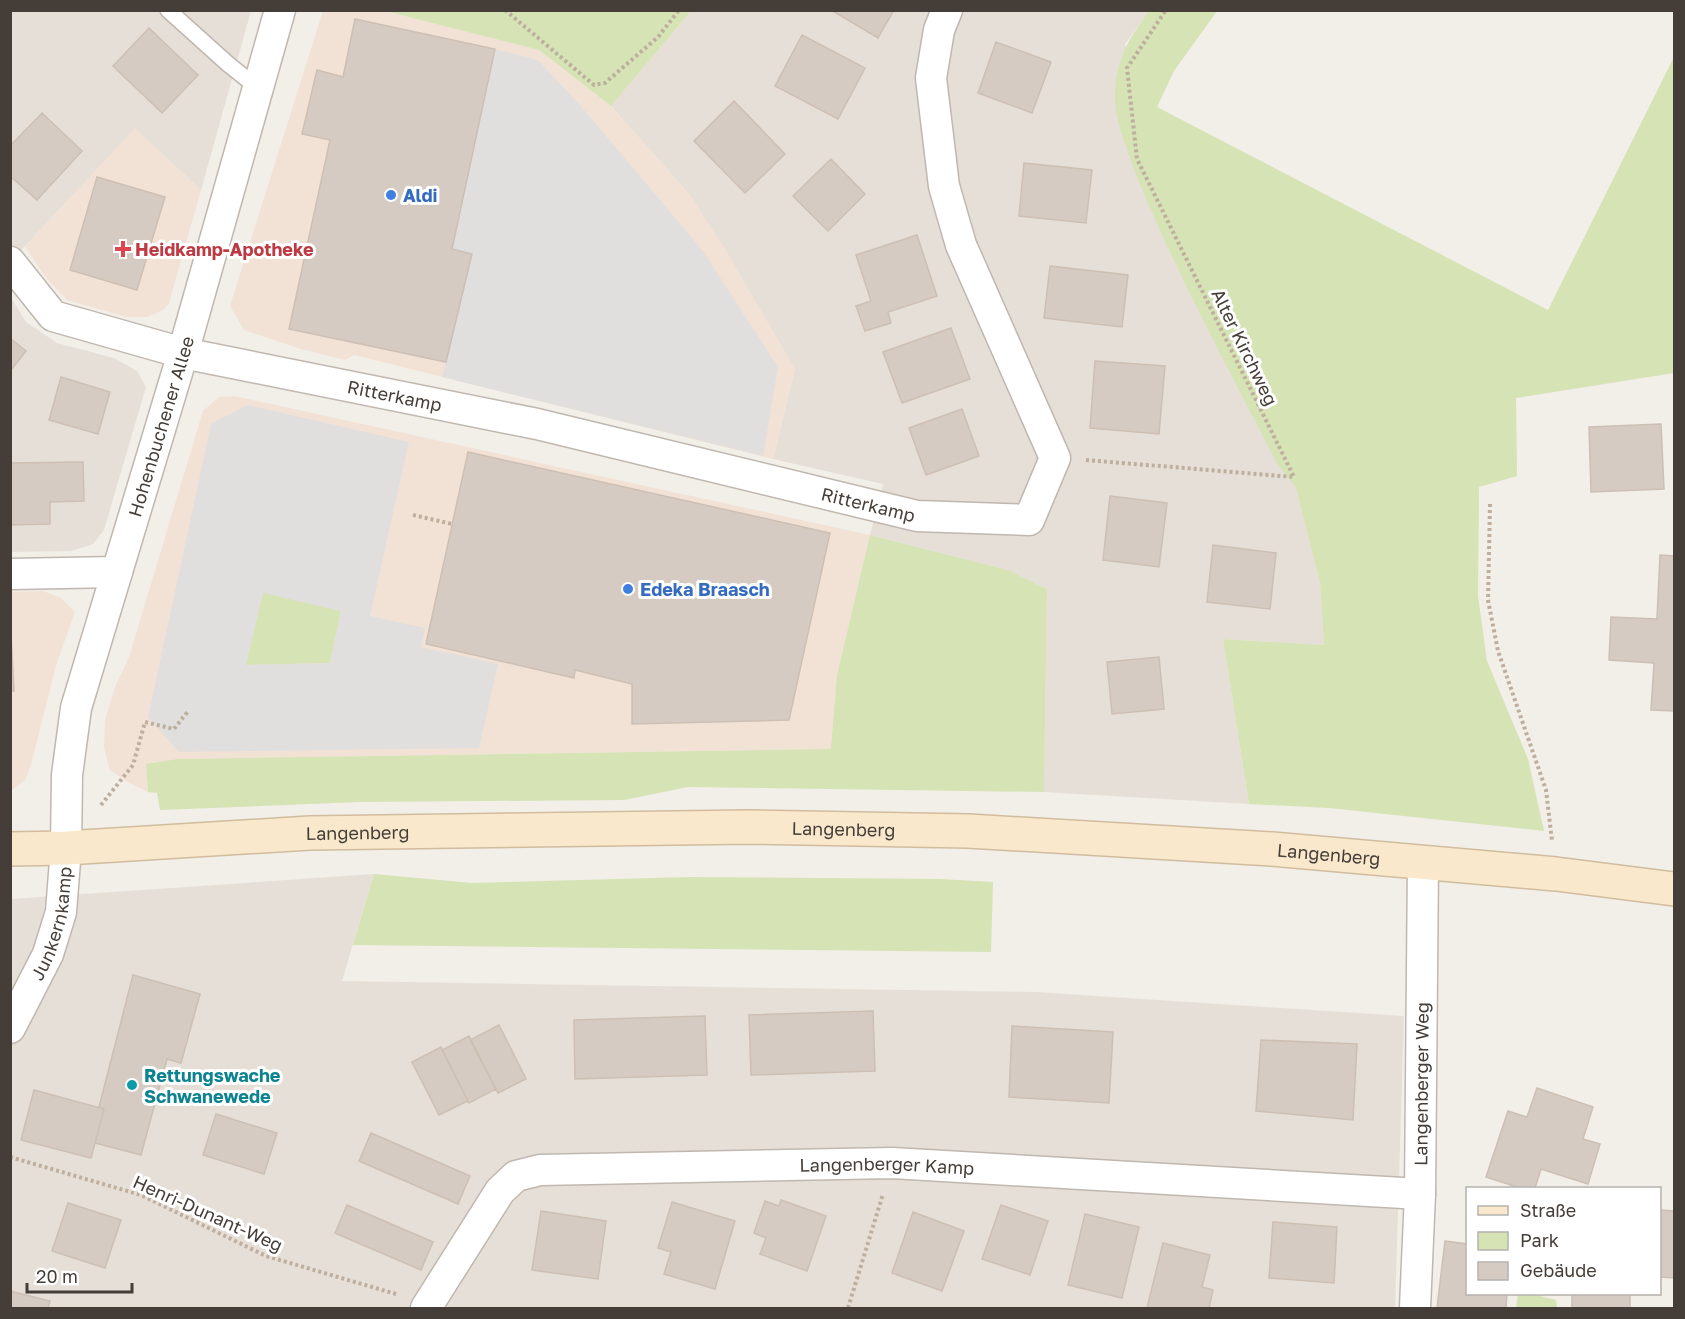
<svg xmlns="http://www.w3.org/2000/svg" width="1685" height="1319" font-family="'Golos Text',sans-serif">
<rect width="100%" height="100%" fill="#f2eee8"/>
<!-- residential -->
<path fill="#e6dfd7" d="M 11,11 L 251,11 L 201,190 L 135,129 L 11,261 Z
M 691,11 L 1149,11 L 1125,44 L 1278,465 L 1296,487 L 1320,583 L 1324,645 L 1223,639 L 1249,804 L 1044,792 L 1047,589 L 1008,570 L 870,535 L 883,484 L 773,459 L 795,369 L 690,195 L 611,106 Z
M 10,296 L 26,322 L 57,343 L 114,358 L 137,371 L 146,387 L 104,530 L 93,544 L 71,551 L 11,552 Z
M 374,874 L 342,981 L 1036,992 L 1404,1016 L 1395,1308 L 11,1308 L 11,899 Z"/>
<!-- commercial -->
<path fill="#f2e2d5" d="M 323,11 L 385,11 L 539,50 L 611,106 L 690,195 L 727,252 L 795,369 L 773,459 L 354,355 L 345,360 L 301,349 L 244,330 L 230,306 Z
M 135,128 L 201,190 L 169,303 L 163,310 L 147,317 L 127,317 L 67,300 L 46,278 L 25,246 Z
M 234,396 L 870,535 L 837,675 L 832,749 L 177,759 L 146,764 L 148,792 L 129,783 L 110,770 L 104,747 L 105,720 L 115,687 L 129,657 L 203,411 L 219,397 Z
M 43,591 L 61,598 L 75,612 L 57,662 L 31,765 L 25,780 L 11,791 L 11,592 Z"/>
<!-- green -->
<path fill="#d5e3b5" d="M 385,11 L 691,10 L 691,11 L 611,106 L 539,50 Z
M 1149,11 L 1217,11 L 1174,71 L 1157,107 L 1548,310 L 1674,57 L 1674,373 L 1516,398 L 1517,476 L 1479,487 L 1478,596 L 1487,661 L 1528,759 L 1544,831 L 1329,808 L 1249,804 L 1223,639 L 1324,645 L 1320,583 L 1296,488 L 1278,465 C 1233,378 1186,291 1147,201 C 1137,177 1116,126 1115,102 C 1114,63 1127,41 1149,11 Z
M 870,535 L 1008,570 L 1047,589 L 1044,792 L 688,787 L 624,800 L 359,802 L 160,810 L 157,793 L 148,792 L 146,764 L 177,759 L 831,749 L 837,675 Z
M 263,592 L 341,611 L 330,663 L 245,665 Z
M 374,874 L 472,883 L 688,877 L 940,879 L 993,882 L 991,952 L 353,945 Z
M 1518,1294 L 1531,1294 L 1556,1300 L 1557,1308 L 1516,1308 Z"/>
<!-- parking -->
<path fill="#e1dfdd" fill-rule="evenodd" d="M 495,49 L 538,60 L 580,105 L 703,251 L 778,367 L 763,456 L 442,377 L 472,254 L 452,249 Z
M 247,405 L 409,442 L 370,616 L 425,628 L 421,647 L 498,664 L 479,748 L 179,752 L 148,717 L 211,424 ZM 263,593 L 341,611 L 330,663 L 246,665 Z"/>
<!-- building -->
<path fill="#d6cbc2" stroke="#cdbfb3" stroke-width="1.5" d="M 831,10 L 894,10 L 878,38 Z
M 355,19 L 495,49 L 452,249 L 472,254 L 446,362 L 289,329 L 330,140 L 302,134 L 317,70 L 343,77 Z
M 149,28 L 198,75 L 162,113 L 113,66 Z
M 802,35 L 865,68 L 838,119 L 775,86 Z
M 996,42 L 1051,62 L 1032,113 L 978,93 Z
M 734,101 L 785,154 L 745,193 L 694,141 Z
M 42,113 L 82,151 L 37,200 L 10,176 L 10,146 Z
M 831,159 L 865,194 L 828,231 L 793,196 Z
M 1024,163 L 1092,170 L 1086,223 L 1019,216 Z
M 97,177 L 165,197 L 137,290 L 70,270 Z
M 917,235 L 937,296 L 888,312 L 891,323 L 865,331 L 856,306 L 871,301 L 856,255 Z
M 1050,266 L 1128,275 L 1122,327 L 1044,318 Z
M 951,328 L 970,379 L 902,403 L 883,352 Z
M 10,338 L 26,351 L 10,371 Z
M 1095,361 L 1165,366 L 1159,434 L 1090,428 Z
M 61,377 L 110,392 L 98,434 L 49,420 Z
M 962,409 L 979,456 L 926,475 L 909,428 Z
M 1661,424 L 1664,489 L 1591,492 L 1589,427 Z
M 468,452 L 830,533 L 789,720 L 632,724 L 632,684 L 575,670 L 574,678 L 426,644 Z
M 83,462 L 84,501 L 50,502 L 50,524 L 10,525 L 10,463 Z
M 1110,496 L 1167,503 L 1159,567 L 1103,560 Z
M 1213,545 L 1276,553 L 1270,609 L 1207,602 Z
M 1660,555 L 1674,556 L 1674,711 L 1651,710 L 1654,663 L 1609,660 L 1611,617 L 1657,619 Z
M 10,612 L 14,691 L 10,691 Z
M 1159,657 L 1164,709 L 1112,714 L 1107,662 Z
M 133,975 L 200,994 L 181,1063 L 167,1059 L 141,1155 L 95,1143 L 104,1109 L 99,1107 Z
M 873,1011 L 875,1071 L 751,1075 L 749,1015 Z
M 705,1016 L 707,1075 L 575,1079 L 574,1020 Z
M 499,1025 L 526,1079 L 498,1093 L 470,1040 Z
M 1012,1026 L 1113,1032 L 1109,1103 L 1009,1097 Z
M 469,1036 L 496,1089 L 469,1103 L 442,1050 Z
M 1261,1040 L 1357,1044 L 1353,1120 L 1256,1111 Z
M 441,1047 L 468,1101 L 439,1115 L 412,1062 Z
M 1537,1088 L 1593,1107 L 1583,1139 L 1600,1144 L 1588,1184 L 1541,1169 L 1535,1188 L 1520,1188 L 1486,1177 L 1508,1111 L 1527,1117 Z
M 34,1090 L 104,1109 L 91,1158 L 21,1140 Z
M 216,1114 L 277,1133 L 264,1174 L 203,1155 Z
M 371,1133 L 470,1176 L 458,1204 L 359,1161 Z
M 781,1200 L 826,1216 L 807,1271 L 760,1254 L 766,1238 L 754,1233 L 765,1201 L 779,1206 Z
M 672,1202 L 735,1221 L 715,1289 L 664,1274 L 671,1252 L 658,1248 Z
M 68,1203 L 121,1220 L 105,1268 L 52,1251 Z
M 347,1205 L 433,1242 L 421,1270 L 335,1233 Z
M 1001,1205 L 1048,1221 L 1030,1275 L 982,1259 Z
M 1660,1210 L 1674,1211 L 1674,1278 L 1660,1277 Z
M 541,1211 L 606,1221 L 598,1279 L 532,1270 Z
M 913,1212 L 964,1231 L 942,1291 L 892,1273 Z
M 1085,1214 L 1139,1227 L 1122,1298 L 1068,1285 Z
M 1273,1222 L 1337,1227 L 1334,1283 L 1269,1278 Z
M 1445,1241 L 1468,1244 L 1468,1294 L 1507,1294 L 1506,1308 L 1437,1308 Z
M 1163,1243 L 1210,1255 L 1202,1287 L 1213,1290 L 1209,1308 L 1147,1308 Z
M 10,1291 L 50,1301 L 48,1308 L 10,1308 Z
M 1572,1294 L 1630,1294 L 1630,1308 L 1572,1308 Z"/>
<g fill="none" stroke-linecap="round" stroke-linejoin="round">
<!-- lane casing -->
<g stroke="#c0b7af" stroke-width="18">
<path id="lane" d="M 168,10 L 228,64 L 258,88"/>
</g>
<!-- street casing -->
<g stroke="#c0b7af" stroke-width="33">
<g id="street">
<path id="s1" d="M 10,262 L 53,316 L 183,353 L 537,424 L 917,516 L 1029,520 L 1055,458 L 961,245 L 944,186 L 931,78 L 939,30 L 947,10"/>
<path d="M 10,574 L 117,572"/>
<path id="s2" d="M 10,1028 L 48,954 L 61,912 L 66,848 L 67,775 L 76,708 L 183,353 L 280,10"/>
<path id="s3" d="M 426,1308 L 500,1191 L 516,1176 L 540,1170 L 892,1163 L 1420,1194"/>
<path id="s4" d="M 1415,1308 L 1420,1194 L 1423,862"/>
</g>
</g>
<!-- secondary casing -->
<g stroke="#d1bc9e" stroke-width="36">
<g id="secondary">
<path id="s5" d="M 10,849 L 66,848 L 310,833 L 749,827 L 968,831 L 1272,849 L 1556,874 L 1674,889"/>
</g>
</g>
<!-- path -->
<path stroke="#beae9e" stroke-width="4" stroke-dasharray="3 3" stroke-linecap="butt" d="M 505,10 L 594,85 L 605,83 L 658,37 L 679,10
M 1086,460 L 1294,477 L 1137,159 L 1127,68 L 1166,10
M 1490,504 L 1488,600 L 1498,651 L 1546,790 L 1552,841
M 413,515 L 452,524
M 101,805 L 133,765 L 145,722 L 174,729 L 189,710
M 10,1157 L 141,1195 L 266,1256 L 396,1294
M 848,1308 L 883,1194"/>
<!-- lane -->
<use href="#lane" stroke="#fff" stroke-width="15"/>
<!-- street -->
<use href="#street" stroke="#fff" stroke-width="30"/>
<!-- secondary -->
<use href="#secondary" stroke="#f9e8cb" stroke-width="33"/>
</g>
<!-- markers -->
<g fill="#3f7fe0" stroke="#fff" stroke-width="2">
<circle cx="391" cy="195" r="6"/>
<circle cx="628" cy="589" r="6"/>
</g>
<path fill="#e0444e" stroke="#fff" stroke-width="2" d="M120 240h6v6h6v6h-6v6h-6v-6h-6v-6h6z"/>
<circle fill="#0f9aa8" stroke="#fff" stroke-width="2" cx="132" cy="1085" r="6"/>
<g text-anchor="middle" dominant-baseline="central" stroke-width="6" stroke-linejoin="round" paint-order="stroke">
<!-- shop labels -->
<g font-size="18" font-weight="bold" fill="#366cbe" stroke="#fff" text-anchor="start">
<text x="403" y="195">Aldi</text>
<text x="640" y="589">Edeka Braasch</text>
</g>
<!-- health labels -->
<g font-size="18" font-weight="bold" fill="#be3a42" stroke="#fff" text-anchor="start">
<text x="135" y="249">Heidkamp-Apotheke</text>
</g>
<!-- street labels -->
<g font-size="18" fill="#453e38" stroke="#fff">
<text transform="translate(1245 347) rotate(64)">Alter Kirchweg</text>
<text stroke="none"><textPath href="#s1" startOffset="420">Ritterkamp</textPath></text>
<text stroke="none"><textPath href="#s2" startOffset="626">Hohenbuchener Allee</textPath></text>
<text stroke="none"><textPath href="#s1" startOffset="906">Ritterkamp</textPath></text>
<text stroke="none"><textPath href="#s5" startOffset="834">Langenberg</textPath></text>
<text stroke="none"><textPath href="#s5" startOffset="348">Langenberg</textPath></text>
<text stroke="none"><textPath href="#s5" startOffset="1320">Langenberg</textPath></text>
<text stroke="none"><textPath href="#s2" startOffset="114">Junkernkamp</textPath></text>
<text stroke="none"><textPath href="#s4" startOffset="224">Langenberger Weg</textPath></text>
<text stroke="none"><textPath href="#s3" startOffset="532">Langenberger Kamp</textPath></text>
<text transform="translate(208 1213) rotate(24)">Henri-Dunant-Weg</text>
</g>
<!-- culture labels -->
<g font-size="18" font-weight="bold" fill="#0d838f" stroke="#fff" text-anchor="start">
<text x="144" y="1075">Rettungswache<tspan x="144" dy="21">Schwanewede</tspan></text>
</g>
</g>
<!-- border -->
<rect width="1685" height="1319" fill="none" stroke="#453e38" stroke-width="24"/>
<!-- legend -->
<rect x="1466" y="1187" width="195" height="108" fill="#ffffff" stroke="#b5b2af" stroke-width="1.5"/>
<rect x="1478" y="1206" width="30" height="9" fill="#f9e8cb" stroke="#b5b2af" stroke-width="1.5"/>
<text x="1520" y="1217" font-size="18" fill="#453e38">Straße</text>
<rect x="1478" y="1232" width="30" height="18" fill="#d5e3b5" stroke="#b5b2af" stroke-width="1.5"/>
<text x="1520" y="1247" font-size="18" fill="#453e38">Park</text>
<rect x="1478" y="1262" width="30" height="18" fill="#d6cbc2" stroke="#b5b2af" stroke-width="1.5"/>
<text x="1520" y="1277" font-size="18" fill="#453e38">Gebäude</text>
<!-- scale -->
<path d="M27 1283v9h105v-9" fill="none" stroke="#453e38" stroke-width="3"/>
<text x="36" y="1283" font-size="18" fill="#453e38" stroke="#ffffff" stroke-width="4.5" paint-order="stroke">20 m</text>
</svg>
